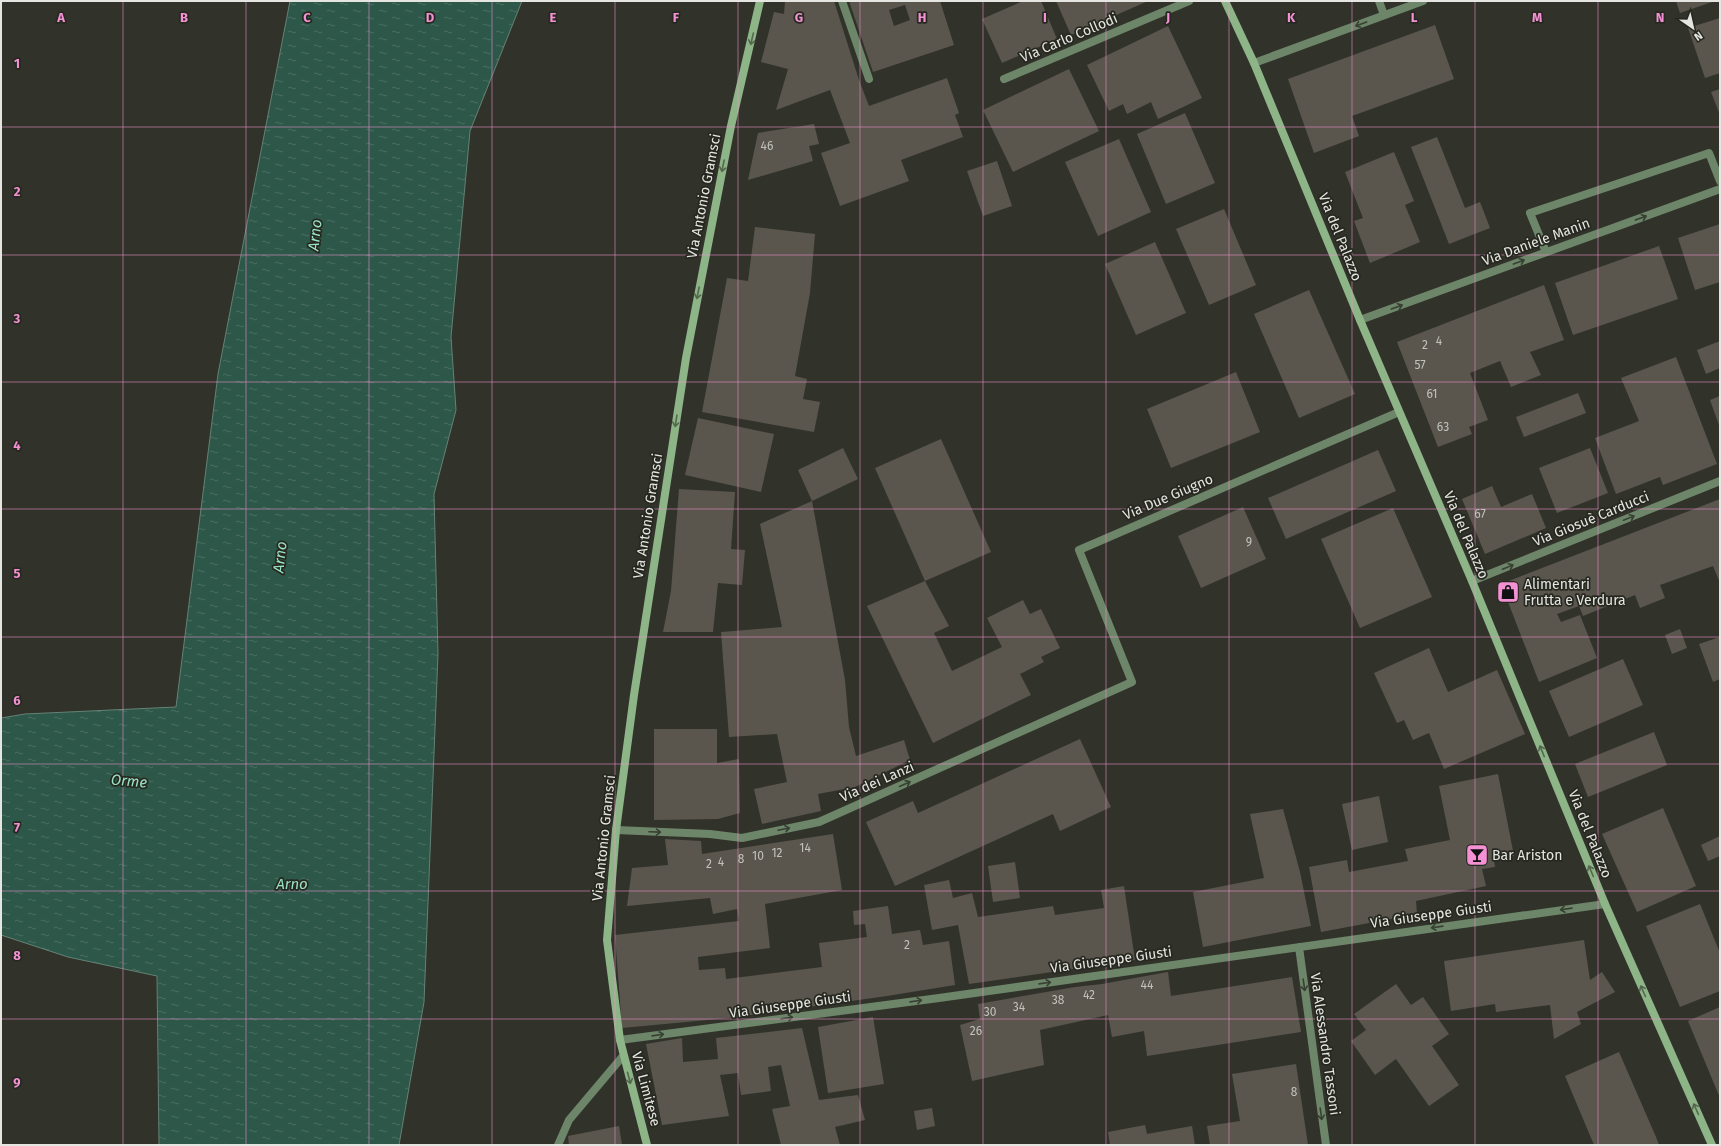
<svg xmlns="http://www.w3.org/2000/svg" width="1721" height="1146" font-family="'Fira Sans',sans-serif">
<defs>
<pattern id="water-ripples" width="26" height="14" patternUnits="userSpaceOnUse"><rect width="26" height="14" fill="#2d5748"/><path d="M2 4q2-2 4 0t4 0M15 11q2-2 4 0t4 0" fill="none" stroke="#4b6f62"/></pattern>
</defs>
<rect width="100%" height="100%" fill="#31332a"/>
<!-- water -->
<path fill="url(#water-ripples)" stroke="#648276" d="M 290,1 L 522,1 L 470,131 L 451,337 L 456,410 L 434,494 L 438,654 L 424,1002 L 399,1145 L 159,1145 L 157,976 L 68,957 L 1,935 L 1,718 L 25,714 L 176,707 L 218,374 Z"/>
<!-- building -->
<path fill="#5a564e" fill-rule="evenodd" d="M 785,1 L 834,1 L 859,80 L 869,106 L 947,78 L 959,113 L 955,115 L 963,137 L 901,160 L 909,181 L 840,206 L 821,153 L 850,143 L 830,90 L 776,110 L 788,69 L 761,62 L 774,12 L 784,14 Z
M 849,1 L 940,1 L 954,45 L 873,72 ZM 905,5 L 910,20 L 894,26 L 889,10 Z
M 1023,1 L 1041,1 L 1057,39 L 1002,63 L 982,19 Z
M 1056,1 L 1148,1 L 1071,35 Z
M 1676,1 L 1715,1 L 1680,13 Z
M 1720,18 L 1720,73 L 1705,78 L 1688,28 Z
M 1435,25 L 1454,79 L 1352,116 L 1359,136 L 1314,153 L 1288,79 Z
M 1168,26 L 1202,98 L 1158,119 L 1151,102 L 1127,114 L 1123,104 L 1109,111 L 1087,65 Z
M 1069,69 L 1099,131 L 1013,172 L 983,110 Z
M 1720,89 L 1720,115 L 1711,92 Z
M 1185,113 L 1215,183 L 1166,204 L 1137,134 Z
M 814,124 L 819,144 L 809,146 L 813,161 L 748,180 L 758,133 Z
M 1437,137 L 1465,208 L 1480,202 L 1490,228 L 1449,244 L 1411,147 Z
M 1119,139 L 1151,212 L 1098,236 L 1065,162 Z
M 1394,152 L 1414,201 L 1405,205 L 1420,242 L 1370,263 L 1354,221 L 1363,218 L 1345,172 Z
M 997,161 L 1012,206 L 983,216 L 967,171 Z
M 1224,209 L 1256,285 L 1209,305 L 1176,229 Z
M 1720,224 L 1720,282 L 1695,290 L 1678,238 Z
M 755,227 L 815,234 L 810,293 L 795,376 L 807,379 L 803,399 L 820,402 L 814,432 L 702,412 L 727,278 L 748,281 Z
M 1155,242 L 1186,313 L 1136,335 L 1105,264 Z
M 1659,246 L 1678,299 L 1573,335 L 1555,283 Z
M 1544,285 L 1564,340 L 1530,352 L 1541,375 L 1511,387 L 1500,361 L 1470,373 L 1488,420 L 1469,427 L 1472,434 L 1438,447 L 1397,342 Z
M 1309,290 L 1355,394 L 1299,418 L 1254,314 Z
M 1720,341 L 1720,368 L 1706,374 L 1697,350 Z
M 1676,357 L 1717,464 L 1663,485 L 1660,477 L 1616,494 L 1595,438 L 1639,421 L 1621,378 Z
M 1236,372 L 1260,432 L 1171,468 L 1147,409 Z
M 1578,393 L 1586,413 L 1524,437 L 1516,417 Z
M 1720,396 L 1720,428 L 1710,400 Z
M 698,418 L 774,434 L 761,492 L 685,475 Z
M 941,439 L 991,552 L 925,581 L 875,468 Z
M 843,448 L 858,479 L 812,501 L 798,470 Z
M 1590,448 L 1608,493 L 1557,513 L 1539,468 Z
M 1378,450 L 1396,491 L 1286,539 L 1268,498 Z
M 1492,486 L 1501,507 L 1532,494 L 1546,528 L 1485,554 L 1462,499 Z
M 679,489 L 735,492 L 731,549 L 745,550 L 742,585 L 718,583 L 713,632 L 663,632 L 671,591 Z
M 1720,499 L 1720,583 L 1713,566 L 1660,585 L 1665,598 L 1640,608 L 1635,595 L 1583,616 L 1579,606 L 1557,614 L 1561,622 L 1580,615 L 1597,658 L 1539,682 L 1501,584 Z
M 812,501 L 845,680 L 849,727 L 856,756 L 904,740 L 910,760 L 855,787 L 818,794 L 821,811 L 762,824 L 754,789 L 787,782 L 777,734 L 729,737 L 721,632 L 782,627 L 760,524 Z
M 1243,507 L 1266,559 L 1201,588 L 1178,536 Z
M 1393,508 L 1432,597 L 1360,628 L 1321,539 Z
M 925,581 L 949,626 L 934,633 L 952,671 L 1002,647 L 987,618 L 1023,600 L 1030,614 L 1041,609 L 1060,648 L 1041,657 L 1044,662 L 1020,674 L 1031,695 L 933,743 L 867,606 Z
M 1680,629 L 1687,648 L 1672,654 L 1665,635 Z
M 1720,637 L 1720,679 L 1713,682 L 1699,644 Z
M 1429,648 L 1448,692 L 1497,670 L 1525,734 L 1444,769 L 1429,733 L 1413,740 L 1404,720 L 1397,723 L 1374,673 Z
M 1623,659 L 1643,705 L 1569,737 L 1549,691 Z
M 654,729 L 717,729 L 717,763 L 739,759 L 740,813 L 718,819 L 654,820 Z
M 1654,732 L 1667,765 L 1588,797 L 1575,764 Z
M 1080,739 L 1111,807 L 1060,831 L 1053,814 L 895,886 L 866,822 L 913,801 L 918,813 Z
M 1498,774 L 1514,856 L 1494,860 L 1495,867 L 1482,869 L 1486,886 L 1416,901 L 1417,914 L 1321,932 L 1309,867 L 1347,860 L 1349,872 L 1408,861 L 1405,849 L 1450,840 L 1439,786 Z
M 1379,796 L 1388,842 L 1352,850 L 1342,804 Z
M 1663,808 L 1696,886 L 1637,912 L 1602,834 Z
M 1283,809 L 1300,872 L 1311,926 L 1203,947 L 1193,892 L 1264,878 L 1250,814 Z
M 833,834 L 842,890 L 765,904 L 770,948 L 698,957 L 699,970 L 725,968 L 726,979 L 822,967 L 819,943 L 867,937 L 865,924 L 854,925 L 853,911 L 888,906 L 892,934 L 920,930 L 923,945 L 949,941 L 955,985 L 887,996 L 729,1018 L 622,1028 L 615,935 L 739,921 L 737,909 L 713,914 L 710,898 L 627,906 L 632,868 L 668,865 L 665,839 L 701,841 L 702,854 Z
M 1720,836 L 1720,856 L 1708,861 L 1701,845 Z
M 1015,862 L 1020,898 L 993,902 L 988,866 Z
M 949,880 L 953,898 L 972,893 L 978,917 L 1053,906 L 1055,915 L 1104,908 L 1101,890 L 1124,886 L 1135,960 L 969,984 L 958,925 L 932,930 L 924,885 Z
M 1700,904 L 1720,953 L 1720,991 L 1680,1007 L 1646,926 Z
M 1584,940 L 1590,980 L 1602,972 L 1615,992 L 1577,1012 L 1581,1024 L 1554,1039 L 1550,1005 L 1496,1012 L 1495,1004 L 1451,1011 L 1444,961 Z
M 1168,972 L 1171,996 L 1292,977 L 1301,1032 L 1147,1056 L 1144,1031 L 1112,1037 L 1108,1015 L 1040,1030 L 1044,1065 L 972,1081 L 960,1025 L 980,1019 L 978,1004 L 1075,987 L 1102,984 Z
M 1396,984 L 1411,1005 L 1423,997 L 1449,1034 L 1432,1046 L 1459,1085 L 1429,1106 L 1396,1059 L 1375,1075 L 1351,1041 L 1366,1030 L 1354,1014 Z
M 1720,1007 L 1720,1098 L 1688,1021 Z
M 873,1017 L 884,1084 L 828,1093 L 818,1027 Z
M 802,1028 L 819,1100 L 858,1095 L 865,1120 L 835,1127 L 840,1145 L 781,1145 L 772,1109 L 790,1106 L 781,1065 L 768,1067 L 771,1091 L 741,1095 L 738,1073 L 720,1075 L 729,1116 L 662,1125 L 646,1044 L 682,1038 L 683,1062 L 718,1059 L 716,1038 Z
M 1619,1052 L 1656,1137 L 1659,1145 L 1594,1145 L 1565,1076 Z
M 1296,1064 L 1308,1145 L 1210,1145 L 1207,1126 L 1240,1121 L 1232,1074 Z
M 932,1108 L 935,1126 L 917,1130 L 914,1111 Z
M 1145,1125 L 1147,1134 L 1192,1126 L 1195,1145 L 1110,1145 L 1108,1132 Z
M 619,1126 L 622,1145 L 569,1145 L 568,1136 Z"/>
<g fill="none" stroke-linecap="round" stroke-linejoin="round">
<!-- service -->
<path stroke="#6d8669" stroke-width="8" d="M 1379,1 L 1384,15
M 1546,252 L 1530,213 L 1709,153 L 1720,181"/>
<!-- minor -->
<path stroke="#6d8669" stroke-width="8" d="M 842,1 L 869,79
M 1254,63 L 1423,1
M 1004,79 L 1189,1
M 1360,320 L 1720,189
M 1472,581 L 1720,481
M 616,830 L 710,834 L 742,838 L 819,822 L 1132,682 L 1079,550 L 1399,412
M 1299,947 L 1326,1145
M 620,1040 L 939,998 L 1605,904
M 558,1145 L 569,1120 L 623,1056"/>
<!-- secondary -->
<path stroke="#8eb587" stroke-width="8" d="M 1225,1 L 1254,63 L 1360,320 L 1472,581 L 1605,904 L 1712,1145
M 647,1145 L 620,1040 L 607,940 L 616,830 L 634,695 L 686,358 L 731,126 L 760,1"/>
</g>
<!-- one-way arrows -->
<defs><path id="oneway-shaft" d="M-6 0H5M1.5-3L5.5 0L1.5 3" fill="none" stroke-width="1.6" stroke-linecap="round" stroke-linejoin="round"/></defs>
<g stroke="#384033">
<use href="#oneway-shaft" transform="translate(1361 24) rotate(160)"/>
<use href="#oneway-shaft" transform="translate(1641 218) rotate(-20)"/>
<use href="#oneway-shaft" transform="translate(1519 262) rotate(-20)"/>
<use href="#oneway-shaft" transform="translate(1397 307) rotate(-20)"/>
<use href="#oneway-shaft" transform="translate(1629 518) rotate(-22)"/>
<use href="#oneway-shaft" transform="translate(1508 567) rotate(-22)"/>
<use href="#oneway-shaft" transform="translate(905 784) rotate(-24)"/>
<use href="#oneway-shaft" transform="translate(784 829) rotate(-12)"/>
<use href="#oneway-shaft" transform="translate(655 832) rotate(2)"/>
<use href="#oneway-shaft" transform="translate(1566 909) rotate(172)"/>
<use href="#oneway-shaft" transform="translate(1437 927) rotate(172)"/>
<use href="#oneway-shaft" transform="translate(1045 983) rotate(-8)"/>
<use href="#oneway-shaft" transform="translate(1304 985) rotate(82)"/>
<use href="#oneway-shaft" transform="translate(916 1001) rotate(-8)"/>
<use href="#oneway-shaft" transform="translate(787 1018) rotate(-8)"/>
<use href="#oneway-shaft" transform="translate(658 1035) rotate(-8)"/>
<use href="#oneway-shaft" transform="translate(1321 1114) rotate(82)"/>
</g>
<g stroke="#55684f">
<use href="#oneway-shaft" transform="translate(752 39) rotate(103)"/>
<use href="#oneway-shaft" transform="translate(723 166) rotate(101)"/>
<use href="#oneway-shaft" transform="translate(698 293) rotate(101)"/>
<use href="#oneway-shaft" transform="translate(676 421) rotate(99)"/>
<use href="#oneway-shaft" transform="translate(1542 751) rotate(-112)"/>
<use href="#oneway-shaft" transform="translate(1591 871) rotate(-113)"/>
<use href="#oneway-shaft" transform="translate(1643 991) rotate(-114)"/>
<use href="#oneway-shaft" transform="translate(629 1078) rotate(75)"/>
<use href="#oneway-shaft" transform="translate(1696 1109) rotate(-114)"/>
</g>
<!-- grid -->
<path fill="none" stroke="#f491d4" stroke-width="1" stroke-opacity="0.55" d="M 123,1 L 123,1145M 246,1 L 246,1145M 369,1 L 369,1145M 492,1 L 492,1145M 615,1 L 615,1145M 738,1 L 738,1145M 860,1 L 860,1145M 983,1 L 983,1145M 1106,1 L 1106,1145M 1229,1 L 1229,1145M 1352,1 L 1352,1145M 1475,1 L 1475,1145M 1598,1 L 1598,1145M 1,127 L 1720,127M 1,255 L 1720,255M 1,382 L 1720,382M 1,509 L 1720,509M 1,637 L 1720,637M 1,764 L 1720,764M 1,891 L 1720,891M 1,1019 L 1720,1019"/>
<!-- icons -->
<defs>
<g id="shop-square" transform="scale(1.15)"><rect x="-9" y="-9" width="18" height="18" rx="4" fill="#f491d4" stroke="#272921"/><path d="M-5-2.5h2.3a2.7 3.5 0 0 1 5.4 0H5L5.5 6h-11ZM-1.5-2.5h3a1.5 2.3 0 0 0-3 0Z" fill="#111"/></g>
<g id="bar-square" transform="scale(1.15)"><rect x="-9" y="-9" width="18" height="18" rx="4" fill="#f491d4" stroke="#272921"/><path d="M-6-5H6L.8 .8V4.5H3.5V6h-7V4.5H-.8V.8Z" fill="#111"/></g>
</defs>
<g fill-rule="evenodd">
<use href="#shop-square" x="1508" y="592"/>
<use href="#bar-square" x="1477" y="855"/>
</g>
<g text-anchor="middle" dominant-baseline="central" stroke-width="3.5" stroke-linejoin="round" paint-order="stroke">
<!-- number labels -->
<g font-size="12" fill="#c2c2bc">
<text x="767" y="146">46</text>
<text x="1439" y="341">4</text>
<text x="1425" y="345">2</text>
<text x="1420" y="365">57</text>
<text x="1432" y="394">61</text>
<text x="1443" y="427">63</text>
<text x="1480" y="514">67</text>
<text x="1249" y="542">9</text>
<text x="805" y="848">14</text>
<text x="777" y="853">12</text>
<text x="758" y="856">10</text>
<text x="741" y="859">8</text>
<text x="721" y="862">4</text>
<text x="709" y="864">2</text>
<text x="907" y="945">2</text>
<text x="1147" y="985">44</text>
<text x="1089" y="995">42</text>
<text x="1058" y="1000">38</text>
<text x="1019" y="1007">34</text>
<text x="990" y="1012">30</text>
<text x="976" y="1031">26</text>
<text x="1294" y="1092">8</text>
</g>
<!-- street labels -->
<g font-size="14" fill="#e5e6e1" stroke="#272921">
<text transform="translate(1069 38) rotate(-23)">Via Carlo Collodi</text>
<text transform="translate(704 196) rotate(-79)">Via Antonio Gramsci</text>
<text transform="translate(1340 237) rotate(68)">Via del Palazzo</text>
<text transform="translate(1536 242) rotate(-20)">Via Daniele Manin</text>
<text transform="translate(1168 497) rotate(-23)">Via Due Giugno</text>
<text transform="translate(648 516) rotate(-81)">Via Antonio Gramsci</text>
<text transform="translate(1591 519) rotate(-22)">Via Giosuè Carducci</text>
<text transform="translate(1466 535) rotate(67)">Via del Palazzo</text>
<text transform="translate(877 782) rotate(-24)">Via dei Lanzi</text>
<text transform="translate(1590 834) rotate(68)">Via del Palazzo</text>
<text transform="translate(604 838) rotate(-84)">Via Antonio Gramsci</text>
<text transform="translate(1431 915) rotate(-8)">Via Giuseppe Giusti</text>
<text transform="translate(1111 960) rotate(-8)">Via Giuseppe Giusti</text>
<text transform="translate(790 1005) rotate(-8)">Via Giuseppe Giusti</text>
<text transform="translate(1325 1044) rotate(82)">Via Alessandro Tassoni</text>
<text transform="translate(646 1089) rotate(75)">Via Limitese</text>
</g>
<!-- poi labels -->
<g font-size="14" fill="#e5e6e1" stroke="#272921" text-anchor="start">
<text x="1524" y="584">Alimentari<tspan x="1524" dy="16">Frutta e Verdura</tspan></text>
<text x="1492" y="855">Bar Ariston</text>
</g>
<!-- water labels -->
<g font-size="15" font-style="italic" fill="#98e3c6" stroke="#272921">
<text transform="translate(315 235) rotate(-84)">Arno</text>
<text transform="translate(280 557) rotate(-84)">Arno</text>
<text transform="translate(129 781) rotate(5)">Orme</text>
<text x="292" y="884">Arno</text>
</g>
</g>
<g font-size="13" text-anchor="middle" font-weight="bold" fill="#f491d4" stroke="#272921" stroke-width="3.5" stroke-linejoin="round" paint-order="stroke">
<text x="61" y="22">A</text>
<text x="184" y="22">B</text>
<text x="307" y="22">C</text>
<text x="430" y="22">D</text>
<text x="553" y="22">E</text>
<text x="676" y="22">F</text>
<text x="799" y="22">G</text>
<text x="922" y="22">H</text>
<text x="1045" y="22">I</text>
<text x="1168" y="22">J</text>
<text x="1291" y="22">K</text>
<text x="1414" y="22">L</text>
<text x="1537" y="22">M</text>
<text x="1660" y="22">N</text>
<text x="17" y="68">1</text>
<text x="17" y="196">2</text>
<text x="17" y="323">3</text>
<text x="17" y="450">4</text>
<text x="17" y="578">5</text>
<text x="17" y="705">6</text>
<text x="17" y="832">7</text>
<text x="17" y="960">8</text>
<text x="17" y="1087">9</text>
</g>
<!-- border -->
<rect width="1721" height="1146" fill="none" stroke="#e5e6e1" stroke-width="4"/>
<!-- north arrow -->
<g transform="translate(1693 28) rotate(146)" stroke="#272921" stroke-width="3" paint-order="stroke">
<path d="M0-3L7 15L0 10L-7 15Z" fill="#e5e6e1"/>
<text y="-6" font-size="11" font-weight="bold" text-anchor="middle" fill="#e5e6e1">N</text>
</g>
</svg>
